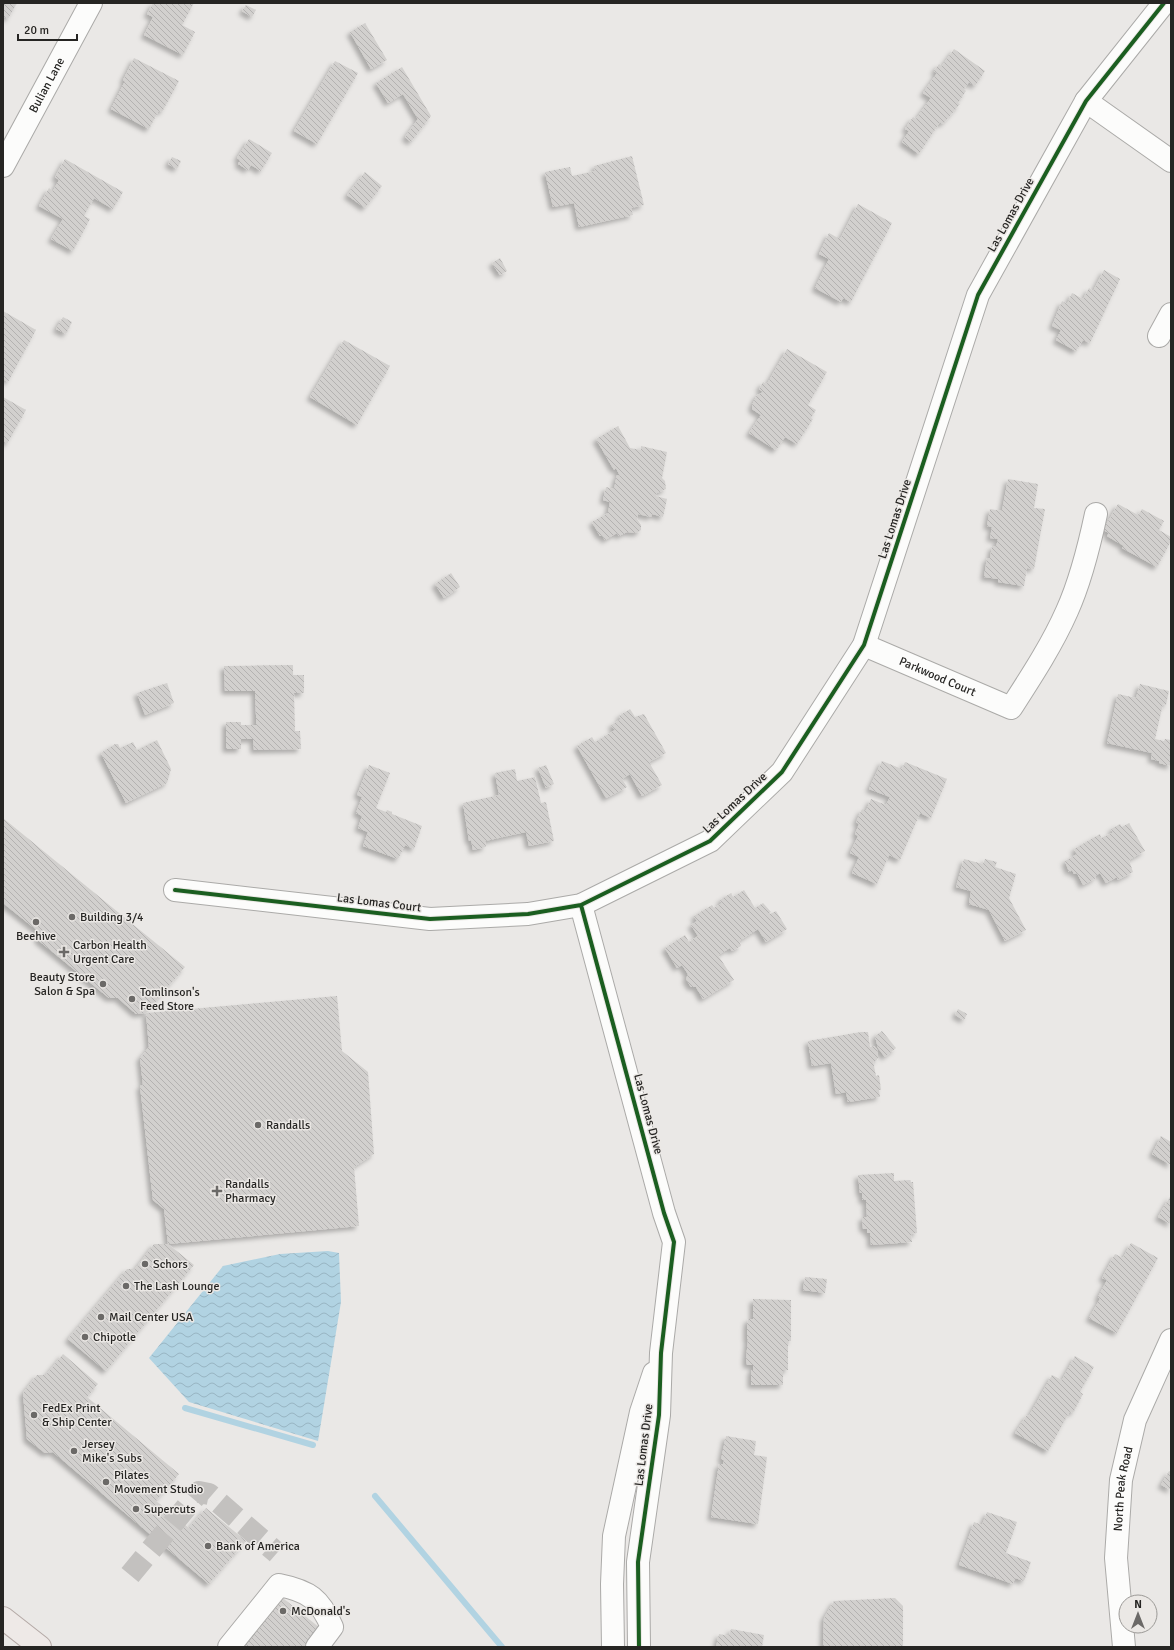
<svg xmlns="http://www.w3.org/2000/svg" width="1174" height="1650" font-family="Signika,sans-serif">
<defs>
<pattern id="water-waves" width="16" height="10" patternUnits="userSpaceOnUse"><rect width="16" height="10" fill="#b1d3e2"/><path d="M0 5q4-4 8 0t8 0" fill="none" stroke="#98b5c2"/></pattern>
<pattern id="building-back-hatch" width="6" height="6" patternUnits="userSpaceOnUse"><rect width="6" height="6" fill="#d2d0ce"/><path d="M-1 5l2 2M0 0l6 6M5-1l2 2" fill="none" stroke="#b4b2b1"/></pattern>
<filter id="shadow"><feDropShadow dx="-3.5" dy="3.5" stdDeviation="2" flood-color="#0004"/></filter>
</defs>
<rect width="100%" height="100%" fill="#eae8e6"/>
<!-- water -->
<path fill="url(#water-waves)" d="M 328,1251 L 339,1253 L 341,1302 L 318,1441 L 189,1402 L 149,1358 L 223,1266 L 280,1254 Z"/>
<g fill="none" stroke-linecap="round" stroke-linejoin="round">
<!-- stream -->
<path stroke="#b1d3e2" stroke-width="6" d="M 185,1408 L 313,1445
M 375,1496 L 502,1647"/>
</g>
<!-- building -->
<path fill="url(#building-back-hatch)" filter="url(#shadow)" d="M 3,3 L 17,3 L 8,19 L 3,16 Z
M 153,3 L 194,3 L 182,25 L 195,32 L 183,55 L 144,35 L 153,17 L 147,14 Z
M 246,5 L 256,10 L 252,17 L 242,11 Z
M 365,23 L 387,60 L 371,69 L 350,32 Z
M 954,49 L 985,71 L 975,86 L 969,82 L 964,89 L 966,91 L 958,103 L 960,104 L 943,124 L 940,122 L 919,154 L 902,142 L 909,131 L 905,129 L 913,117 L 916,119 L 931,98 L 923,93 L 937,73 L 934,71 L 939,64 L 942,66 Z
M 134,58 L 179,81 L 162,112 L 159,110 L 149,129 L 111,109 L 125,81 L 123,80 Z
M 335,61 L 358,73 L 317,144 L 294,131 Z
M 402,67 L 431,116 L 411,142 L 405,137 L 418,119 L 403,94 L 388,103 L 376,83 Z
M 249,139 L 272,153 L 261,171 L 251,165 L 248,170 L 238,164 L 240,160 L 237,158 Z
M 632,156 L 644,205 L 631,208 L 633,215 L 579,227 L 574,203 L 553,207 L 545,172 L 570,167 L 572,176 L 595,171 L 594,166 Z
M 172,157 L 181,161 L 177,169 L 168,164 Z
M 65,159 L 123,192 L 113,209 L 94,198 L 84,216 L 90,219 L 73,251 L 51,239 L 63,219 L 39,206 L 49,188 L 53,191 L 59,180 L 55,177 Z
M 365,172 L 382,186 L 365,208 L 347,195 Z
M 858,204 L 892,223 L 851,302 L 843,298 L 841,302 L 815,288 L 829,259 L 819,254 L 829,233 L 840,239 Z
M 500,258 L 507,271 L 500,275 L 492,263 Z
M 1104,270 L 1120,279 L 1090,343 L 1083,340 L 1076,351 L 1056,340 L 1061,330 L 1052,326 L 1062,301 L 1067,304 L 1072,293 L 1083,299 L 1089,288 L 1093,291 Z
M 3,311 L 36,330 L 8,382 L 3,379 Z
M 63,317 L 72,322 L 66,334 L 56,329 Z
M 344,340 L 390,366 L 357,425 L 310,397 Z
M 787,349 L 827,372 L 808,405 L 816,410 L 811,418 L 813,419 L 797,444 L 785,437 L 776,450 L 749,433 L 761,415 L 752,409 L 752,405 L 757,395 L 763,392 L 759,389 L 763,382 L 767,384 Z
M 3,397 L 26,410 L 7,444 L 3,442 Z
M 618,426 L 630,448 L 641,450 L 641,446 L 667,452 L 662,478 L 665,481 L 666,489 L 657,493 L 656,496 L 667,499 L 663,517 L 652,514 L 651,517 L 638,514 L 637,519 L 641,525 L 641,530 L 637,533 L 627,532 L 619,536 L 617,533 L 605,540 L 602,535 L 600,536 L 592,522 L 608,513 L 610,502 L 603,500 L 606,487 L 614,489 L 617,475 L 620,476 L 616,468 L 614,470 L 596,439 Z
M 1008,479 L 1038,484 L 1034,508 L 1045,509 L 1034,569 L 1027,568 L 1024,586 L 998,582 L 998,579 L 984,577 L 987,558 L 990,558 L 992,546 L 996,547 L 998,539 L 990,538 L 992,527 L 987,526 L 990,509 L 1002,511 Z
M 1118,504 L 1138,515 L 1142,509 L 1164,521 L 1159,530 L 1171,537 L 1171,541 L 1157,567 L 1122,548 L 1124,546 L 1107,536 L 1109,533 L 1103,530 Z
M 451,573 L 460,587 L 444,598 L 435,584 Z
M 293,665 L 293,675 L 304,675 L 304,693 L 294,693 L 295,731 L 300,731 L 301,749 L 254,750 L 253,739 L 241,739 L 241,749 L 226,749 L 226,722 L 241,722 L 241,725 L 256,725 L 256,715 L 255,691 L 225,691 L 224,666 Z
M 167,683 L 174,703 L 145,715 L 137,693 Z
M 1140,684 L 1169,691 L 1166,705 L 1163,704 L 1155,739 L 1164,741 L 1165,739 L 1171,740 L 1171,766 L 1159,763 L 1159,761 L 1151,759 L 1152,753 L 1107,743 L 1118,694 L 1136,698 Z
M 630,709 L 635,717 L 644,714 L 666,753 L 649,762 L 662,785 L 642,796 L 630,774 L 622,779 L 627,787 L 606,798 L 577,746 L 592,737 L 595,742 L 615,730 L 611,725 L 621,719 L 619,716 Z
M 157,740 L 171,769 L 167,783 L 126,803 L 101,753 L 115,744 L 118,744 L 120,748 L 133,742 L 137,750 Z
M 882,761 L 902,769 L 905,762 L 947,779 L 931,818 L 920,813 L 900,860 L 889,855 L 877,884 L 852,873 L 859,857 L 850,853 L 858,836 L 855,834 L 859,824 L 856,822 L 862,809 L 866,811 L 871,799 L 886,805 L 890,797 L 869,789 Z
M 369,765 L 390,773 L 376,808 L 386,812 L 387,810 L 392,812 L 392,814 L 422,826 L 414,849 L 405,845 L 398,859 L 363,846 L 368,832 L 358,828 L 362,816 L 356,813 L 362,797 L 357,795 Z
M 546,765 L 554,784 L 546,788 L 538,768 Z
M 515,769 L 517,781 L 535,777 L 541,803 L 546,802 L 554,841 L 529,846 L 526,832 L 485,841 L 486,847 L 473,850 L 471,840 L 469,841 L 463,803 L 499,795 L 495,773 Z
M 3,818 L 185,967 L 146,1013 L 337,996 L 342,1051 L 368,1072 L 374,1154 L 354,1167 L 359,1226 L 168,1244 L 164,1209 L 153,1200 L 140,1086 L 143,1085 L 140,1058 L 149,1047 L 146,1013 L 136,1014 L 118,998 L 109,998 L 38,940 L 38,931 L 3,903 Z
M 1129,823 L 1145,851 L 1129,860 L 1133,872 L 1118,880 L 1117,877 L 1106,883 L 1100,873 L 1095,876 L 1096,878 L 1083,885 L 1077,873 L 1074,874 L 1072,870 L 1069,872 L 1065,861 L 1077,854 L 1074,849 L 1100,834 L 1101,838 L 1112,833 L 1113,832 L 1111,829 L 1120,824 L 1122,827 Z
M 964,859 L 983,864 L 985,859 L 997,862 L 995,867 L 1016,874 L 1009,898 L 1026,930 L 1005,941 L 989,910 L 969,904 L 971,891 L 956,887 Z
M 744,890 L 755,908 L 763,903 L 771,912 L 769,913 L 770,914 L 776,911 L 787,929 L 766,942 L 758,929 L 739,941 L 741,946 L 732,951 L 730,948 L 718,955 L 734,980 L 703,999 L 696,987 L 691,987 L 686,979 L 688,974 L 682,965 L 677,968 L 665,948 L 685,935 L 689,942 L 698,936 L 691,925 L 697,921 L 694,916 L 712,905 L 714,908 L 722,903 L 720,900 L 731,893 L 733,897 Z
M 958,1009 L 967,1014 L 964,1020 L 955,1015 Z
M 882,1031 L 896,1048 L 885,1057 L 878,1048 L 875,1036 Z
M 861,1032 L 868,1032 L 870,1047 L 874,1046 L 877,1049 L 878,1058 L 876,1061 L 873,1061 L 876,1076 L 879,1075 L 881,1090 L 879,1090 L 880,1097 L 848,1102 L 846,1092 L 836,1094 L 831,1063 L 812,1066 L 808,1041 Z
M 1161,1136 L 1171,1142 L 1171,1165 L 1152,1154 Z
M 894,1173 L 894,1181 L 910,1180 L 911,1182 L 913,1182 L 917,1233 L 911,1234 L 912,1242 L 871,1245 L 870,1233 L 867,1233 L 867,1229 L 863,1229 L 862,1217 L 867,1217 L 866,1200 L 862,1200 L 862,1193 L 860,1193 L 858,1175 Z
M 1171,1195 L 1171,1224 L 1158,1217 Z
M 1131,1243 L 1158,1258 L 1117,1333 L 1089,1318 L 1100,1299 L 1098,1297 L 1107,1280 L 1102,1278 L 1115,1254 L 1123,1258 Z
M 154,1244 L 168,1244 L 194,1265 L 106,1371 L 68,1339 L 127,1269 L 135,1269 Z
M 805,1277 L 827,1279 L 825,1293 L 803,1290 Z
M 753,1299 L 791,1300 L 791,1341 L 788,1341 L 788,1370 L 783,1370 L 783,1385 L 751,1385 L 751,1370 L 753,1370 L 753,1365 L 747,1365 L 746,1360 L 748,1339 L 747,1339 L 747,1325 L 748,1319 L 753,1319 Z
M 63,1354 L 98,1384 L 87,1397 L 179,1474 L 156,1501 L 189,1528 L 206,1508 L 246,1541 L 209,1584 L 53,1452 L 45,1453 L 27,1439 L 23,1393 L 37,1375 L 46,1375 Z
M 1075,1356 L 1094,1367 L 1080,1392 L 1083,1394 L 1073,1413 L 1070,1411 L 1048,1451 L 1015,1433 L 1027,1415 L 1029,1416 L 1052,1375 L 1062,1380 Z
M 726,1436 L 756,1441 L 754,1455 L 767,1457 L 758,1524 L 711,1517 L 719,1464 L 723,1464 L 724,1460 L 721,1460 Z
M 1169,1471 L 1171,1472 L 1171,1490 L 1161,1485 Z
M 987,1512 L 1017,1522 L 1006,1553 L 1031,1562 L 1024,1581 L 1015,1578 L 1013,1584 L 959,1565 L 974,1522 L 982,1525 Z
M 279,1595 L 320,1628 L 304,1647 L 237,1647 Z
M 895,1598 L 903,1606 L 903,1647 L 823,1647 L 824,1618 L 834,1601 Z
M 731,1629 L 764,1635 L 762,1647 L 716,1647 L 719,1634 L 729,1636 Z"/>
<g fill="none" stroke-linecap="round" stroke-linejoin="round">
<!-- minor-tunnel -->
<path stroke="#c3c1bf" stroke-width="22" stroke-dasharray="22 11" stroke-linecap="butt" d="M 130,1575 L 199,1492 L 209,1494 L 277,1553"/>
<!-- minor casing -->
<g stroke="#abaaa8" stroke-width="24">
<g id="minor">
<path d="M 1086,101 L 1171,161"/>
<path id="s1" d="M 3,166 L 91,3"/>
<path d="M 1159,336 L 1171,314"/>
<path id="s2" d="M 864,645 L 1011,708 C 1031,677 1052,645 1067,611 C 1081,580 1089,547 1096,514"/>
<path d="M 175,890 L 430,919 L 528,914 L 581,905 L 710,841 L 782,772 L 864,645 L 978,295 L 1086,101 L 1164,3"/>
<path d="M 581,905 L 664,1213 L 674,1242 L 661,1353 L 659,1415 L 638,1562 L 639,1647"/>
<path d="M 229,1647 L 279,1585 C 309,1591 320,1599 332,1627 L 317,1647"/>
<path d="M 613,1647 L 612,1584 L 614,1536 L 641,1412 L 654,1373"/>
<path id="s3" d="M 1124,1647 L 1116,1558 L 1121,1480 L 1135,1420 L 1171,1340"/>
</g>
</g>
<!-- major casing -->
<g stroke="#b4a9a6" stroke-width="24">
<path id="major" d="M 3,1618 L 40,1647"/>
</g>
<!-- minor -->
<use href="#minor" stroke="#fcfcfb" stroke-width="22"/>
<!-- major -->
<use href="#major" stroke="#eee9e7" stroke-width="22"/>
<!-- cycleway casing -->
<g stroke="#ebe8e5" stroke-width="6">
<path id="cycleway" d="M 175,890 L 430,919 L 528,914 L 581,905 L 710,841 L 782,772 L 864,645 L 978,295 L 1086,101 L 1164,3
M 581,905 L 664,1213 L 674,1242 L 661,1353 L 659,1415 L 638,1562 L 639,1647"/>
</g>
<!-- cycleway -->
<use href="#cycleway" stroke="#1b5e20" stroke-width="4"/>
</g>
<!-- markers -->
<g fill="#6b6967" stroke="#ebe8e5" stroke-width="1.5">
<circle cx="72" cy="917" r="4"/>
<circle cx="36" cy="922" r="4"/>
<path d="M62 946h4v4h4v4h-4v4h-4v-4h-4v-4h4z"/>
<circle cx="103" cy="984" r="4"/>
<circle cx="132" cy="999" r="4"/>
<circle cx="258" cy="1125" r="4"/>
<path d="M215 1185h4v4h4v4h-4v4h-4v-4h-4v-4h4z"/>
<circle cx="145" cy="1264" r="4"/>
<circle cx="126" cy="1286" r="4"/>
<circle cx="101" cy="1317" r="4"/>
<circle cx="85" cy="1337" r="4"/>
<circle cx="34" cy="1415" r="4"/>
<circle cx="74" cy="1451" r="4"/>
<circle cx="106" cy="1482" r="4"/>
<circle cx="136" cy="1509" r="4"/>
<circle cx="208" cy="1546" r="4"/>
<circle cx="283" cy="1611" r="4"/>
</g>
<g text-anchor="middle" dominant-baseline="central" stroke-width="3" stroke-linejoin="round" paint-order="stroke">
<!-- street labels -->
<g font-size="12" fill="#262523" stroke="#ebe8e5">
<text stroke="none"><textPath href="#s1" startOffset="92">Bulian Lane</textPath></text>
<text transform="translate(1011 215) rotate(-61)">Las Lomas Drive</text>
<text transform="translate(895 519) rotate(-72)">Las Lomas Drive</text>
<text stroke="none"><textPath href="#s2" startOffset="80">Parkwood Court</textPath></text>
<text transform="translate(735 803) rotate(-43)">Las Lomas Drive</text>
<text transform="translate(379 903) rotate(7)">Las Lomas Court</text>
<text transform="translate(648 1114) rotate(75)">Las Lomas Drive</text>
<text transform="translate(644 1445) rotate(-83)">Las Lomas Drive</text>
<text stroke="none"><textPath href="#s3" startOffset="159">North Peak Road</textPath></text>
</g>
<!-- poi labels -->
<g font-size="12" fill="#262523" stroke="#ebe8e5" text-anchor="start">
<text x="80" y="917">Building 3/4</text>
<text x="36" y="936" text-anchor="middle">Beehive</text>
<text x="73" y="945">Carbon Health<tspan x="73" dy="14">Urgent Care</tspan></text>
<text x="95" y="977" text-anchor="end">Beauty Store<tspan x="95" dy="14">Salon &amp; Spa</tspan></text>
<text x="140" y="992">Tomlinson's<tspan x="140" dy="14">Feed Store</tspan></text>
<text x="266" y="1125">Randalls</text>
<text x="225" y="1184">Randalls<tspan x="225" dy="14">Pharmacy</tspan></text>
<text x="153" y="1264">Schors</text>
<text x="134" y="1286">The Lash Lounge</text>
<text x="109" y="1317">Mail Center USA</text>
<text x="93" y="1337">Chipotle</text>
<text x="42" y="1408">FedEx Print<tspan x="42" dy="14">&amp; Ship Center</tspan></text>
<text x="82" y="1444">Jersey<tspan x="82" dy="14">Mike's Subs</tspan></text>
<text x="114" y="1475">Pilates<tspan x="114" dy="14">Movement Studio</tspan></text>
<text x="144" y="1509">Supercuts</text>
<text x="216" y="1546">Bank of America</text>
<text x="291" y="1611">McDonald's</text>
</g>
</g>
<!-- border -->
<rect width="1174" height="1650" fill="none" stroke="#262523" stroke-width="8"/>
<!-- north arrow -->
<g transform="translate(1138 1614)"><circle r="19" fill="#ebe8e5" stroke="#9c9a97"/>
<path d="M0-3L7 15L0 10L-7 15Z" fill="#6b6967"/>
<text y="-6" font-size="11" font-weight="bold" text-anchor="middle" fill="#262523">N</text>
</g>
<!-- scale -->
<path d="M18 34v6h59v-6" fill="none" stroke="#262523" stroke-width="2"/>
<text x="24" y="34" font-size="12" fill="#262523" stroke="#ebe8e5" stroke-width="3" paint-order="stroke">20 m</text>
</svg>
